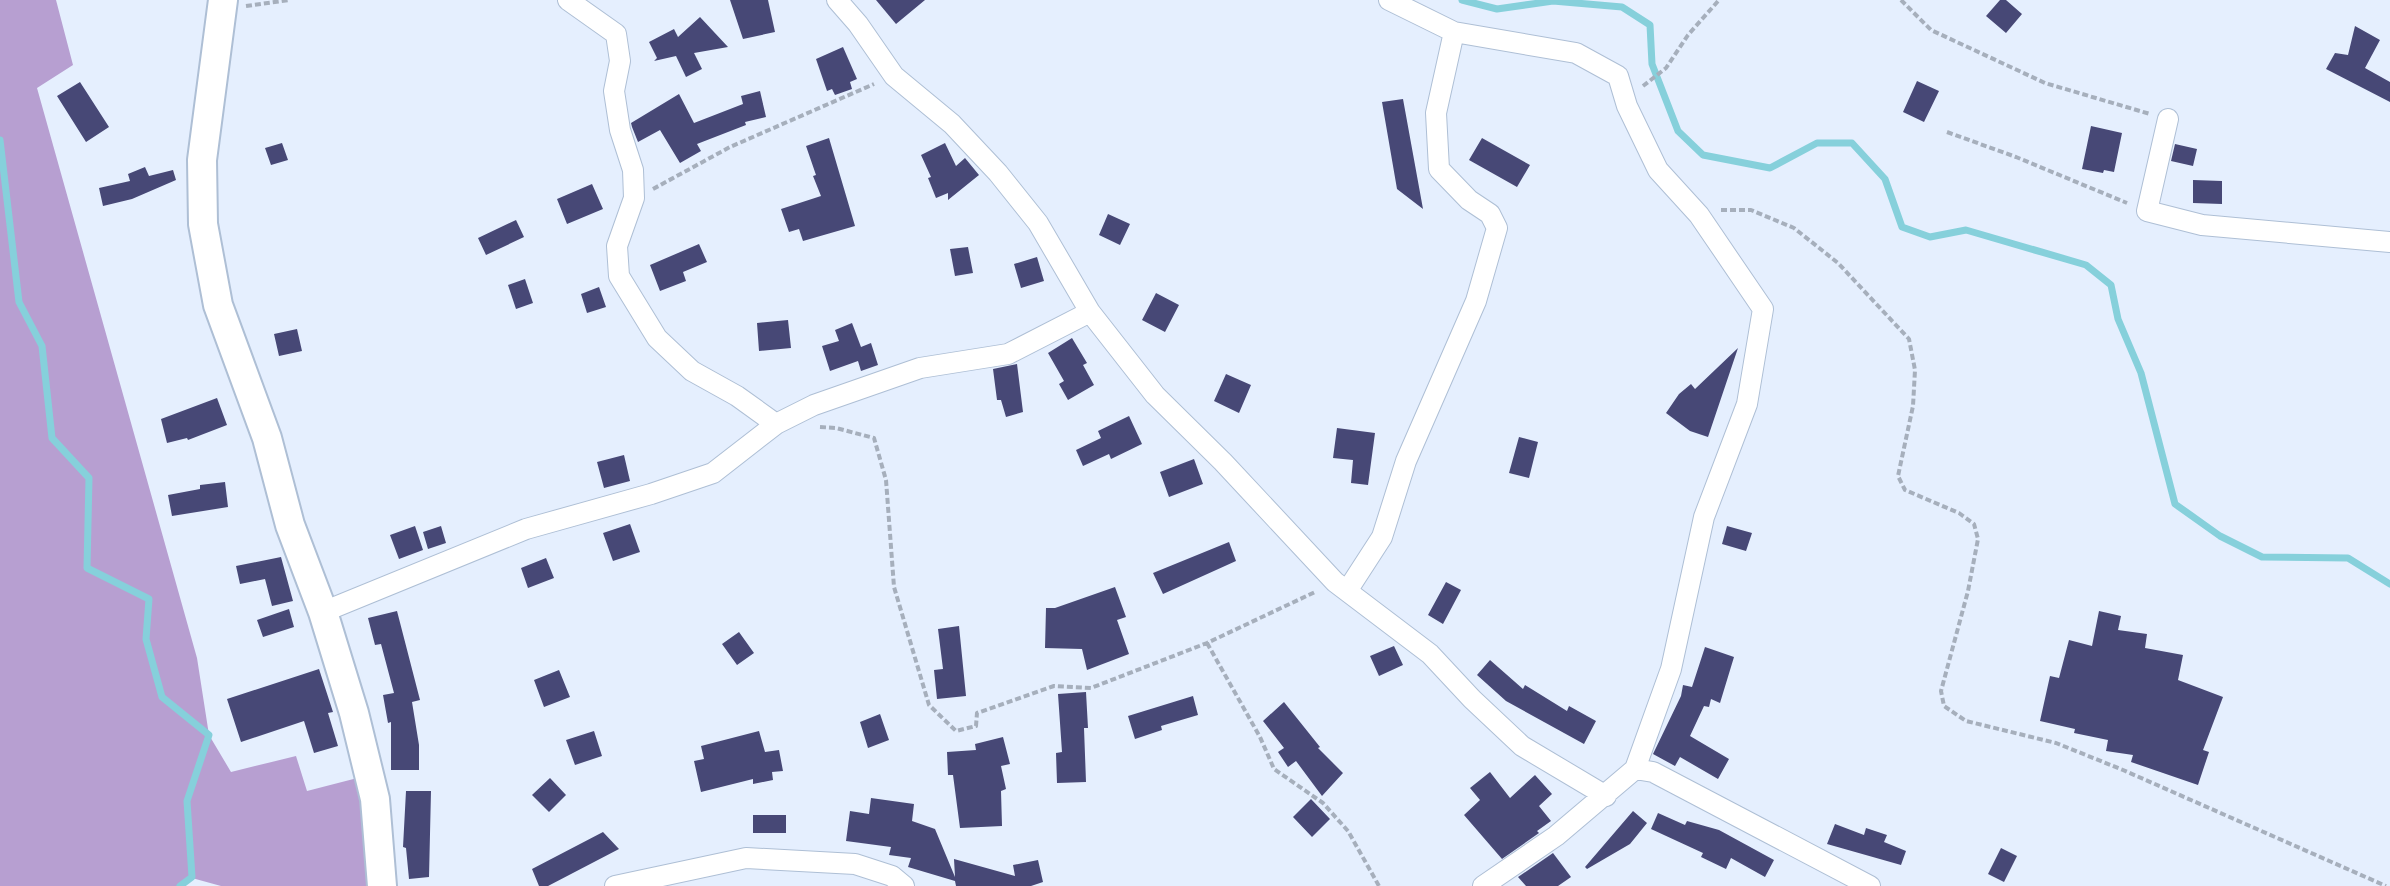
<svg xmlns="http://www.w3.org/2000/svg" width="2390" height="886" font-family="'DejaVu Sans',sans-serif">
<rect width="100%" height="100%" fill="#e5effe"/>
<!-- forest -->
<path fill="#b79fd1" d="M 0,0 L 56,0 L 73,65 L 37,88 L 197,658 L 209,735 L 231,772 L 296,756 L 307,791 L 369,775 L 382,886 L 221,886 L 192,878 L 180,886 L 0,886 Z"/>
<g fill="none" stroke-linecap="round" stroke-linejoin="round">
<!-- stream -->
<path stroke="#86d0db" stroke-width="7" d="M 1462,0 L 1497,9 L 1553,1 L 1622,7 L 1650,25 L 1652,64 L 1678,131 L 1703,155 L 1770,168 L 1817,143 L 1852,143 L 1885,179 L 1902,227 L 1930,237 L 1966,230 L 2086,265 L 2111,285 L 2118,319 L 2141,373 L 2175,504 L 2220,536 L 2262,557 L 2348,558 L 2390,584
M 0,140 L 19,302 L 42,346 L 52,438 L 89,478 L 87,568 L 149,599 L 146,639 L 162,697 L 209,735 L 187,801 L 192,877 L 180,886"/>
</g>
<!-- building -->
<path fill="#474876" d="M 730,0 L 768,0 L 775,32 L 743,39 Z
M 876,0 L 925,0 L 896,24 Z
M 2000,0 L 2006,0 L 2022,14 L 2006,33 L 1986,16 Z
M 700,17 L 728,47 L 694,53 L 702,69 L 686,77 L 676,56 L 654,61 L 657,58 L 649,42 L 674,29 L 678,37 Z
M 2355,26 L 2380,40 L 2365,68 L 2390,82 L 2390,102 L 2326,69 L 2335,53 L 2348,55 Z
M 843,47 L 857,79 L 850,82 L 852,89 L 835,95 L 832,89 L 827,91 L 816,59 Z
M 1917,81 L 1939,91 L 1924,122 L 1903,112 Z
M 80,82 L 109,127 L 86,142 L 57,96 Z
M 760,91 L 766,117 L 745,122 L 746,125 L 697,144 L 701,151 L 680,163 L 660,130 L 638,142 L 632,127 L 631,123 L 679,94 L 694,123 L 743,104 L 741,96 Z
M 1403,99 L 1423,209 L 1397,189 L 1382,102 Z
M 2091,126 L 2122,133 L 2114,172 L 2104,170 L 2103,173 L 2082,169 Z
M 829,138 L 855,226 L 803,241 L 799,229 L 789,232 L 781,209 L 821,196 L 813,176 L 816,175 L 806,146 Z
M 1482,138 L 1530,165 L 1517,187 L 1469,160 Z
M 282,143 L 288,160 L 271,165 L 265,148 Z
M 945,143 L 956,166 L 965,158 L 979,175 L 948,200 L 948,193 L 936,198 L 928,178 L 931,177 L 921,155 Z
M 2175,144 L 2197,149 L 2193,166 L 2171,161 Z
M 145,167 L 149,176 L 173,170 L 176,180 L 132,199 L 103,206 L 99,188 L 130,181 L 128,174 Z
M 2193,180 L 2222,181 L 2222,204 L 2193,203 Z
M 592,184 L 603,209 L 567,224 L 557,199 Z
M 1108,214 L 1130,224 L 1120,245 L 1099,235 Z
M 516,220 L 524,237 L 486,255 L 478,238 Z
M 699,244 L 707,262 L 683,272 L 686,281 L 660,291 L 650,265 Z
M 968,247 L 973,273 L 955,276 L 950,249 Z
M 1037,257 L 1044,281 L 1021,288 L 1014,264 Z
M 525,279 L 533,303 L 516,309 L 508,285 Z
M 599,287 L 606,307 L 587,313 L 581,294 Z
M 1156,293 L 1179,305 L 1165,332 L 1142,320 Z
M 788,320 L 791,348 L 759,351 L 757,323 Z
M 852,323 L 861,347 L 871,343 L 878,365 L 861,371 L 858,361 L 830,371 L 822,346 L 839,341 L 835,330 Z
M 297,329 L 302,351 L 279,356 L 274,334 Z
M 1072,338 L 1087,363 L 1083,365 L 1094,385 L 1068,400 L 1059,384 L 1064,381 L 1048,353 Z
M 1738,348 L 1708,437 L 1690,431 L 1666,413 L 1679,394 L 1691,384 L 1695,389 Z
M 1017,364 L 1023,412 L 1006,417 L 1001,400 L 997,400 L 993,369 Z
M 1226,374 L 1251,385 L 1239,413 L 1214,401 Z
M 217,398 L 227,425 L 188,440 L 187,438 L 167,443 L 161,419 Z
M 1129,416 L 1142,444 L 1111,459 L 1109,454 L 1083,466 L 1076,450 L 1101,438 L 1098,431 Z
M 1337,428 L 1375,433 L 1368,485 L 1351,483 L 1353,460 L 1333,458 Z
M 1519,437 L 1538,442 L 1529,478 L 1509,473 Z
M 624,455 L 630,481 L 604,488 L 597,462 Z
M 1194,459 L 1203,484 L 1169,497 L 1160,472 Z
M 225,482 L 228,507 L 172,516 L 168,495 L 200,489 L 200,485 Z
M 630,524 L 640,552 L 613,561 L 603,533 Z
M 415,526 L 423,550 L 399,559 L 390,535 Z
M 441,526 L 446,543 L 428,549 L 423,532 Z
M 1727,526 L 1752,533 L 1746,551 L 1722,544 Z
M 1229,542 L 1236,561 L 1163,594 L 1153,573 Z
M 281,557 L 293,601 L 272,606 L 265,579 L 240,584 L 236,566 Z
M 546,558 L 554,578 L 528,588 L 521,568 Z
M 1446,582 L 1461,590 L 1443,624 L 1428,615 Z
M 1115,587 L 1126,617 L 1117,620 L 1129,654 L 1087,670 L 1082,649 L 1045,648 L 1046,608 L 1055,608 Z
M 289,609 L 294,627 L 263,637 L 257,620 Z
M 397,611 L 420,700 L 412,702 L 419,745 L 419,770 L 391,770 L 391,722 L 388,723 L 383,695 L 394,693 L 381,644 L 375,645 L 368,618 Z
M 2099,611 L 2121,616 L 2118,630 L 2147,634 L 2145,648 L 2183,655 L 2178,680 L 2223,697 L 2203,750 L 2209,752 L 2198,785 L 2131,762 L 2133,755 L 2106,751 L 2108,740 L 2074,733 L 2075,729 L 2040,721 L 2050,676 L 2059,678 L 2069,640 L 2092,646 Z
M 959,626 L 966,696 L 937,699 L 934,670 L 943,669 L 938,629 Z
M 739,632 L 754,653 L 737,665 L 722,644 Z
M 1394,646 L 1403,665 L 1379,676 L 1370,656 Z
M 1705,647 L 1734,657 L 1720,703 L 1711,699 L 1709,707 L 1704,706 L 1690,736 L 1729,759 L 1718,779 L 1680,757 L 1675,766 L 1653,754 L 1681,696 L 1683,685 L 1692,687 Z
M 1490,660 L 1523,689 L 1525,685 L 1567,711 L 1569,706 L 1596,721 L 1584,744 L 1506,701 L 1477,675 Z
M 319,669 L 333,712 L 328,713 L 338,746 L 314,753 L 304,721 L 241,742 L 227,699 Z
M 559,670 L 570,697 L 544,707 L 534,680 Z
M 1086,692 L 1088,728 L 1084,728 L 1086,782 L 1057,783 L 1056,753 L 1062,752 L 1058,694 Z
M 1193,696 L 1198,715 L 1161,726 L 1162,730 L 1135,739 L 1128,716 Z
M 1284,702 L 1320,747 L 1318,748 L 1343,773 L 1322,796 L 1296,761 L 1288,767 L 1278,752 L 1284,748 L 1263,721 Z
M 880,714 L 889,740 L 868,748 L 860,722 Z
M 594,731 L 602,756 L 575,765 L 566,740 Z
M 759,731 L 765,752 L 779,750 L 783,771 L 772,772 L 773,780 L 753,784 L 753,779 L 701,792 L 694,761 L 704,759 L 701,746 Z
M 1003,737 L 1010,764 L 1001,766 L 1006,789 L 1001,791 L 1002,826 L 960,828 L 953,775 L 948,775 L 947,752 L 976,750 L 975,744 Z
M 1490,772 L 1510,798 L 1535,775 L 1552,794 L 1539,806 L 1551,821 L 1537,831 L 1539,833 L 1502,859 L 1464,815 L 1480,800 L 1470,788 Z
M 550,778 L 566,795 L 549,812 L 532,795 Z
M 406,791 L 431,791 L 429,877 L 409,879 L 406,848 L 403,847 Z
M 871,798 L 914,804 L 912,821 L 935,829 L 955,877 L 954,859 L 1015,876 L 1013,865 L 1038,860 L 1043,882 L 1031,886 L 956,886 L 955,881 L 908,867 L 911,858 L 889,855 L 891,847 L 846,841 L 850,811 L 869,814 Z
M 1311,799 L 1330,819 L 1312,837 L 1293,817 Z
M 1633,811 L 1647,823 L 1630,844 L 1587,869 L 1585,867 Z
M 1658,813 L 1685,825 L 1687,821 L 1719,830 L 1774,860 L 1765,877 L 1731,858 L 1726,869 L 1701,857 L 1703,853 L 1651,829 Z
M 753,815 L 786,815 L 786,833 L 753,833 Z
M 1835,824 L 1864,835 L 1866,828 L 1887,835 L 1884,842 L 1906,851 L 1901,865 L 1827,844 Z
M 603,832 L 619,849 L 548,886 L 539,886 L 532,869 Z
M 2001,848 L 2017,856 L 2004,882 L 1988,874 Z
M 1553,853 L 1571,877 L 1558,886 L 1526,886 L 1518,877 Z"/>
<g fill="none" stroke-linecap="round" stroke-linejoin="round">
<!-- street casing -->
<g stroke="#aebfd5" stroke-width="22">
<path id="street" d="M 568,0 L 616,34 L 620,61 L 614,91 L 620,130 L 633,170 L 634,198 L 617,246 L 619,276 L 657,338 L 692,371 L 737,396 L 776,424
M 837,0 L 858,24 L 894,76 L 952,124 L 998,173 L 1038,223 L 1090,312 L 1155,395 L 1223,462 L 1335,582 L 1430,654 L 1472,699 L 1522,746 L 1606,796
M 1389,0 L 1454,32 L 1576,53 L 1618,76 L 1627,106 L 1658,170 L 1699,215 L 1763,309 L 1747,404 L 1704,517 L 1671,669 L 1635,769
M 2168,119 L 2147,211 L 2202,225 L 2390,242
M 1347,591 L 1382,537 L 1406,461 L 1476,301 L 1497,228 L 1490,214 L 1469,200 L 1439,169 L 1436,113 L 1454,32
M 323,612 L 526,529 L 651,494 L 713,473 L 776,424 L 814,405 L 920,368 L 1008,354 L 1090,312
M 615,886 L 746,858 L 855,864 L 892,876 L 904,886
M 1483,886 L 1556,836 L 1635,769 L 1653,772 L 1870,886"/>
</g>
<!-- secondary casing -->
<g stroke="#aebfd5" stroke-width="32">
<path id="secondary" d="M 223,0 L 202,160 L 203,224 L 218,305 L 267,438 L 290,525 L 323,612 L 354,713 L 375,799 L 382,886"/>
</g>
<!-- path -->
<path stroke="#a6afbc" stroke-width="4" stroke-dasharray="6 3" stroke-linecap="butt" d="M 1901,0 L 1931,30 L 2045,83 L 2150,114
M 246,6 L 289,0
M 1643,86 L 1666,68 L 1688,35 L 1719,0
M 1947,132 L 2016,157 L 2127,203
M 653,189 L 730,147 L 874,84
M 1721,210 L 1751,210 L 1794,228 L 1838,263 L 1909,339 L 1915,370 L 1913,406 L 1898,476 L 1905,490 L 1959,513 L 1974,524 L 1978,539 L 1968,591 L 1941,691 L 1944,706 L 1966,721 L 2056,743 L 2123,770 L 2386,886
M 820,427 L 836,428 L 874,438 L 886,480 L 894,587 L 929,705 L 956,731 L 976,726 L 977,713 L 1054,686 L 1091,688 L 1207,643 L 1315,592
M 1207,643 L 1260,737 L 1274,769 L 1323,803 L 1348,831 L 1379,886"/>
<!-- street -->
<use href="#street" stroke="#fff" stroke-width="20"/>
<!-- secondary -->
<use href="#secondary" stroke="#fff" stroke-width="28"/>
</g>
</svg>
